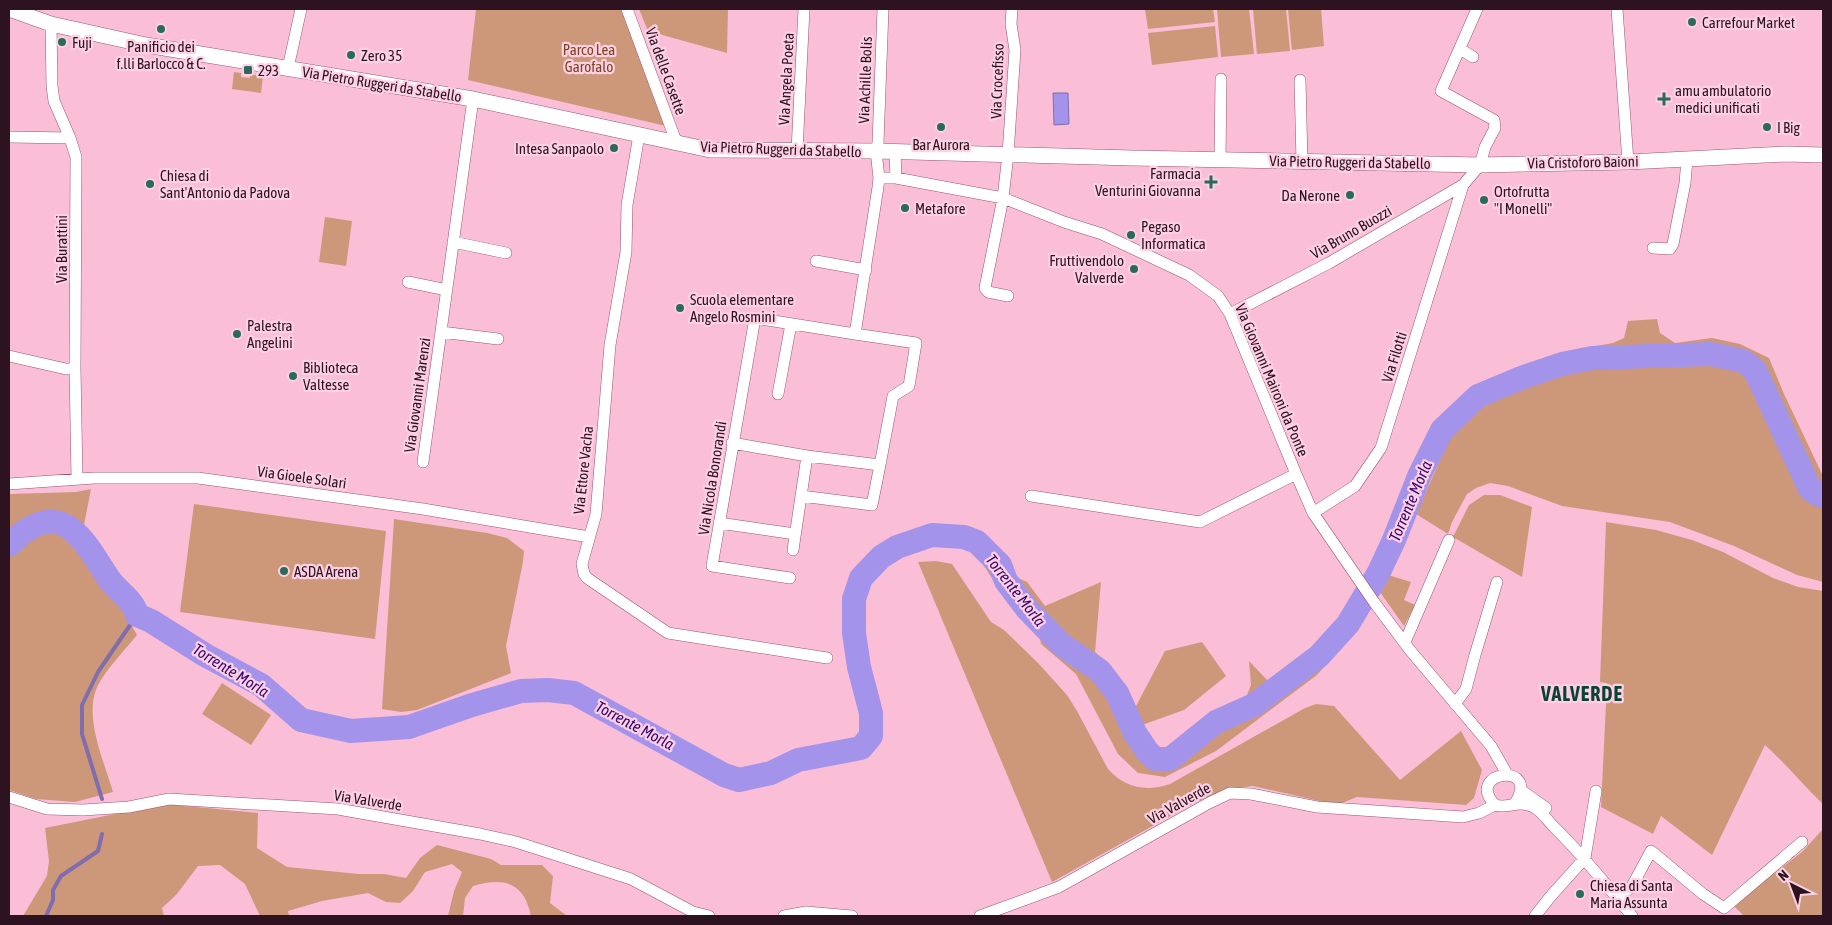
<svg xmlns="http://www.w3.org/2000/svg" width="1832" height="925" font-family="'Asap Condensed',sans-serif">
<rect width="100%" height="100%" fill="#fabed7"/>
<!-- green -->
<path fill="#cd9879" d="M 476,9 L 623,9 L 666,126 L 468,80 Z
M 639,9 L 728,9 L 727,53 L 648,31 Z
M 1145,9 L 1213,9 L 1215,22 L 1148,29 Z
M 1217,9 L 1249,9 L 1254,54 L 1221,57 Z
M 1253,9 L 1286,9 L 1290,51 L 1257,54 Z
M 1288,9 L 1321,9 L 1324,46 L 1292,50 Z
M 1215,26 L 1218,57 L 1152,65 L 1148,33 Z
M 234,72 L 241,73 L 241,77 L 250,78 L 250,74 L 263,76 L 261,93 L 232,89 Z
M 325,217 L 352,221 L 346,266 L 319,262 Z
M 1657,319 L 1660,333 L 1675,343 L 1712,338 L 1740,344 L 1769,358 L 1784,394 L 1822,474 L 1823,474 L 1823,582 L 1797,575 L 1734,546 L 1670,522 L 1562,506 L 1508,486 L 1490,483 L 1476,488 L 1467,494 L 1452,522 L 1448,534 L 1416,514 L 1453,431 L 1486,401 L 1508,390 L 1542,378 L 1524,368 L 1574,350 L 1613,343 L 1624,338 L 1628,321 Z
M 91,489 L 83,530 L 77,538 C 51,510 31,529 9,549 L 9,494 L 76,492 Z
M 1484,495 L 1500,495 L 1532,507 L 1522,577 L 1453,537 L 1469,505 Z
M 194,504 L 386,531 L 375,639 L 180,612 Z
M 394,519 L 487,533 L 507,538 L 524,551 L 523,562 L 506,646 L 511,673 L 417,710 L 401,712 L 382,709 Z
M 1606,522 L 1656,530 L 1692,540 L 1723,552 L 1773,578 L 1798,587 L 1823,591 L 1823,804 C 1803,785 1786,764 1765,745 L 1712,855 L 1661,816 L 1653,834 L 1601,807 L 1607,683 L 1600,682 Z
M 52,524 L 68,532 L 111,588 L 137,635 C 125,650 111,664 101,680 C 80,711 104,760 113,792 L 75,802 L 36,799 L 9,790 L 9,551 L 30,532 Z
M 936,561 L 952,564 L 991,622 L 1004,630 L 1038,663 L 1067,695 L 1077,711 L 1108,769 C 1125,788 1146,792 1170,784 L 1305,708 L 1316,704 L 1334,706 L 1400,780 L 1461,731 L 1482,770 L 1474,798 L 1466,805 L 1357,797 L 1337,805 L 1253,786 L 1227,789 L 1194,803 L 1052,882 L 918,562 Z
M 981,561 L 1027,582 L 1045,606 L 1101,582 L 1095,652 L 1111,666 L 1125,689 L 1128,730 L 1142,752 L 1152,763 L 1159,764 L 1166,764 L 1178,756 L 1184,750 L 1190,738 L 1207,724 L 1230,712 L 1247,695 L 1251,685 L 1249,661 L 1269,682 L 1322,645 L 1330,632 L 1346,642 L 1317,675 L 1216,751 L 1165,777 L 1138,773 L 1118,754 L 1076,674 L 1041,644 L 1039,633 C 1009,613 1000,590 981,561 Z
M 1388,575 L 1411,582 L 1404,600 L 1415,605 L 1404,626 L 1380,592 Z
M 1202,642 L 1226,676 L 1184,710 L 1142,725 L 1134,710 L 1165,651 Z
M 222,683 L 271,715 L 251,745 L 202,714 Z
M 165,804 L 258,813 L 257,848 L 287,867 L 359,874 L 384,874 L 406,878 L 420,858 L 437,845 L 491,859 L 501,865 L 542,865 L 553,876 L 550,903 L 567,916 L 531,916 C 524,882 504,877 473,886 L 465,898 L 463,916 L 448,916 L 454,891 L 462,872 L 452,864 L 425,872 L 413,891 L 400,903 L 386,902 L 368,893 L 322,901 L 288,911 L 289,916 L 260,916 L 245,884 L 220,865 L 198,866 L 177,894 L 162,908 L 164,916 L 23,916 L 47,876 L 49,861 L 45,828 Z
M 1823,829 L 1823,916 L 1744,916 L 1733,905 L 1802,852 Z"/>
<!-- water -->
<path fill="#a493ea" stroke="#806dad" d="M 1053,93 L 1068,93 L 1069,124 L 1054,125 Z"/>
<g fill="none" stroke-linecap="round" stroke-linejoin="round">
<!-- stream -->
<path stroke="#806dad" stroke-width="4" d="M 102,799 L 82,734 L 82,705 L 98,672 L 137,615
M 46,916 L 53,900 L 53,890 L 61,876 L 98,851 L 102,834"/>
<!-- river -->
<path stroke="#a493ea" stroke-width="24" d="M 9,545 C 15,540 22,532 30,528 C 70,505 90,551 109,579 C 118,592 133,599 137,615 L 151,621 L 205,655 L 261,685 L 301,720 L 351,731 L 409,727 L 472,705 L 521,691 L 548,690 L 574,693 L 724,775 L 739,780 L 771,773 L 798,760 L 861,748 L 871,736 L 871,713 L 859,667 L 854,633 L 854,599 L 861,578 L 881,557 L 897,547 L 932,535 L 964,537 L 977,542 L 1000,565 L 1006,581 L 1028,610 L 1062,645 L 1100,671 L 1117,693 L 1135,733 L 1147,751 L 1155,759 L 1170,759 L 1216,722 L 1254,705 L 1319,656 L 1348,624 L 1378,574 L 1394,540 L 1420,474 L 1442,430 L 1478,396 L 1521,378 L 1562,364 L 1592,358 L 1711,354 L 1743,361 L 1755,370 L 1810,489 L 1819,495 L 1823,494"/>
<!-- street casing -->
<g stroke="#975573" stroke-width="12">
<path id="street" d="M 627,9 L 677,144
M 1617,9 L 1628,162
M 51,24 L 52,86 L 54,101 L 70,138 L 76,157 L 75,368 L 77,479
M 1460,49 L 1473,57
M 288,68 L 301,9
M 1300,80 L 1302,162
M 639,135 L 627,205 L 626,252 L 610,345 L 596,514 L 582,564 L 584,574 L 587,578 L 668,633 L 827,658
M 9,137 L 70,138
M 797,151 L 804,9
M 895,152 L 896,178
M 1220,160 L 1221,79
M 879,178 L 896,178 L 1003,198 L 1064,222 L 1102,234 L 1189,275 L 1218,296 L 1230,314 L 1296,474 L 1313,513 L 1374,602 L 1409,649 L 1491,746 L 1507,774
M 453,242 L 506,253
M 1653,248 L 1670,249 L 1673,244 L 1685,183 L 1687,159
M 816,261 L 866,270
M 408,282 L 447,290
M 1008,296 L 988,292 L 985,288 L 1003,198 L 1008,154 L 1015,50 L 1011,24 L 1012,9
M 1230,314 L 1329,263 L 1463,185 L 1480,165 L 1485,147 L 1495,128 L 1494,120 L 1441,91 L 1477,9
M 441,332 L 498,339
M 855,334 L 916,343 L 909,386 L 893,396 L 880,465
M 9,356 L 66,369 L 75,368
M 778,394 L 791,324
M 732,443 L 807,456 L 880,465 L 872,505 L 801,496
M 423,462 L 473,99
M 9,484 L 94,478 L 198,478 L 423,509 L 589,537
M 1031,496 L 1200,522 L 1296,474
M 1313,513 L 1355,486 L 1381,448 L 1463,185
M 719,523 L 795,534
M 793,550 L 807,456
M 790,578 L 712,566 L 755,318 L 855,334 L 878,187 L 879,178 L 876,151 L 878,143 L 883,9
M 1405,642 L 1449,540
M 1455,704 L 1466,689 L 1475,655 L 1497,582
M 1521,790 L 1546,808
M 9,797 L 47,809 L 83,810 L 129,807 L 169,799 L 338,809 L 480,834 L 516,842 L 631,879 L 693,912 L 709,916
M 1515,803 C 1542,761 1463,771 1495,805 C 1507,809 1516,801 1528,805 C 1540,808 1546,819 1554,827 C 1583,855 1606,885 1632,916
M 1617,899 L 1632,886 L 1651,851 L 1703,894 L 1724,908 L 1802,842
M 784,916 L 806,912 L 852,916
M 980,916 L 1059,887 L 1209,803 L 1230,793 L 1251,794 L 1317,807 L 1463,817 L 1479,813 L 1495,805
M 1535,916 L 1550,897 L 1585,858 L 1596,791"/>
</g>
<!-- secondary casing -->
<g stroke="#975573" stroke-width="16">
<path id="secondary" d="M 9,9 L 51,24 L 146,45 L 473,99 L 710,150 L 876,151 L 1132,158 L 1480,165 L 1628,162 L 1786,154 L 1823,155"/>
</g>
<!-- street -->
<use href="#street" stroke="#fff" stroke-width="11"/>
<!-- secondary -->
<use href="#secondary" stroke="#fff" stroke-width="15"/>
</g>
<!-- markers -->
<g fill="#2a6a58" stroke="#fed0e3" stroke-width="2">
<circle cx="1692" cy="22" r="5"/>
<circle cx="161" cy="29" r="5"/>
<circle cx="62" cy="42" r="5"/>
<circle cx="351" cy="55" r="5"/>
<rect x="243" y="65" width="10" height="10" rx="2.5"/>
<path d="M1661.5 91.5h5v5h5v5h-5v5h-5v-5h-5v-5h5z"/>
<circle cx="941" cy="127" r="5"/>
<circle cx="1767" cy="127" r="5"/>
<circle cx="614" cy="148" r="5"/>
<path d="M1208.5 174.5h5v5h5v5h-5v5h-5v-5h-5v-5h5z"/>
<circle cx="150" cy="184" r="5"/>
<circle cx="1350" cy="195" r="5"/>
<circle cx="1484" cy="200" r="5"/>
<circle cx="905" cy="208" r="5"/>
<circle cx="1131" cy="235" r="5"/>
<circle cx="1134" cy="269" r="5"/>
<circle cx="680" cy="308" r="5"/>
<circle cx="237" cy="334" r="5"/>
<circle cx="293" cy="376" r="5"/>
<circle cx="284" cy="571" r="5"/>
<circle cx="1580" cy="894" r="5"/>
</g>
<g text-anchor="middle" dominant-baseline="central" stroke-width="4.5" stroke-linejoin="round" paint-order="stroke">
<!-- poi labels -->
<g font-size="15" fill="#2d131f" stroke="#fed0e3" text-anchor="start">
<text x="1702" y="22">Carrefour Market</text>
<text x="72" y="42">Fuji</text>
<text x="161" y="46" text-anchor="middle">Panificio dei<tspan x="161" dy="17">f.lli Barlocco &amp; C.</tspan></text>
<text x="361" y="55">Zero 35</text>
<text x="258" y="70">293</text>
<text x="1675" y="90">amu ambulatorio<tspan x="1675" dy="17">medici unificati</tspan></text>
<text x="1777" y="127">I Big</text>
<text x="941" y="144" text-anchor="middle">Bar Aurora</text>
<text x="604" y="148" text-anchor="end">Intesa Sanpaolo</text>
<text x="1201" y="173" text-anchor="end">Farmacia<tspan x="1201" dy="17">Venturini Giovanna</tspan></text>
<text x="160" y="175">Chiesa di<tspan x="160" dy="17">Sant'Antonio da Padova</tspan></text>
<text x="1494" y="191">Ortofrutta<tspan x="1494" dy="17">"I Monelli"</tspan></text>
<text x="1340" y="195" text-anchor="end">Da Nerone</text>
<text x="915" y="208">Metafore</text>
<text x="1141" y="226">Pegaso<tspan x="1141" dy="17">Informatica</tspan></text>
<text x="1124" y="260" text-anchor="end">Fruttivendolo<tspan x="1124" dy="17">Valverde</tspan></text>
<text x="690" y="299">Scuola elementare<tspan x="690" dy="17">Angelo Rosmini</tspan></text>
<text x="247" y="325">Palestra<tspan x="247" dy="17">Angelini</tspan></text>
<text x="303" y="367">Biblioteca<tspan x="303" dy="17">Valtesse</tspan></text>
<text x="294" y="571">ASDA Arena</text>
<text x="1590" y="885">Chiesa di Santa<tspan x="1590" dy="17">Maria Assunta</tspan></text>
</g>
<!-- park labels -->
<g font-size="15" fill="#7d441e" stroke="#fed0e3">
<text x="589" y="49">Parco Lea<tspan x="589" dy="17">Garofalo</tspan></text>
</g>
<!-- street labels -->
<g font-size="15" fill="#2d131f" stroke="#fed0e3">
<text transform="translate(666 71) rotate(70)">Via delle Casette</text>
<text transform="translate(786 79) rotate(-87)">Via Angela Poeta</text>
<text transform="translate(865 80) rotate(-88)">Via Achille Bolis</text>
<text transform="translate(997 81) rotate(-88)">Via Crocefisso</text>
<text transform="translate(382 84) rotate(9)">Via Pietro Ruggeri da Stabello</text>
<text transform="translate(781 149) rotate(2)">Via Pietro Ruggeri da Stabello</text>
<text transform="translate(1350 162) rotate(1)">Via Pietro Ruggeri da Stabello</text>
<text transform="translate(1583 162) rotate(-1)">Via Cristoforo Baioni</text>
<text transform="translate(1351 232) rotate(-30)">Via Bruno Buozzi</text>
<text transform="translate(61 249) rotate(-90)">Via Burattini</text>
<text transform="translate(1394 357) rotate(-73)">Via Filotti</text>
<text transform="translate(1272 380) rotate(67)">Via Giovanni Maironi da Ponte</text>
<text transform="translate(417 395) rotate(-82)">Via Giovanni Marenzi</text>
<text transform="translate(583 470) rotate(-84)">Via Ettore Vacha</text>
<text transform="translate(302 477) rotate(8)">Via Gioele Solari</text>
<text transform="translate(712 478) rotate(-81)">Via Nicola Bonorandi</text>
<text transform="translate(368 800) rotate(9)">Via Valverde</text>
<text transform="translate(1179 803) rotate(-29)">Via Valverde</text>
</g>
<!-- water labels -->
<g font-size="16" font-style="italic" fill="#330770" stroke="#fed0e3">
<text transform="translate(1410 501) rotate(-67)">Torrente Morla</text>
<text transform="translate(1016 590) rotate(52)">Torrente Morla</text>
<text transform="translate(231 670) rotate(32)">Torrente Morla</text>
<text transform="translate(635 725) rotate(28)">Torrente Morla</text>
</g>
<!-- district labels -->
<g font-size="20" font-weight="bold" letter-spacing="1" fill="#0b4234" stroke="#fed0e3">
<text x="1582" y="693">VALVERDE</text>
</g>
</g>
<!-- border -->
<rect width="1832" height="925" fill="none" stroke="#2d131f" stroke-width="20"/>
<!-- north arrow -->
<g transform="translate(1792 885) rotate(318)" stroke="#fed0e3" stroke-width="4" paint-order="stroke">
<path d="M0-4L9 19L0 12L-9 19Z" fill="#2d131f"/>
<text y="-8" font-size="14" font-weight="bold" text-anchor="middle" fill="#2d131f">N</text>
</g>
</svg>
